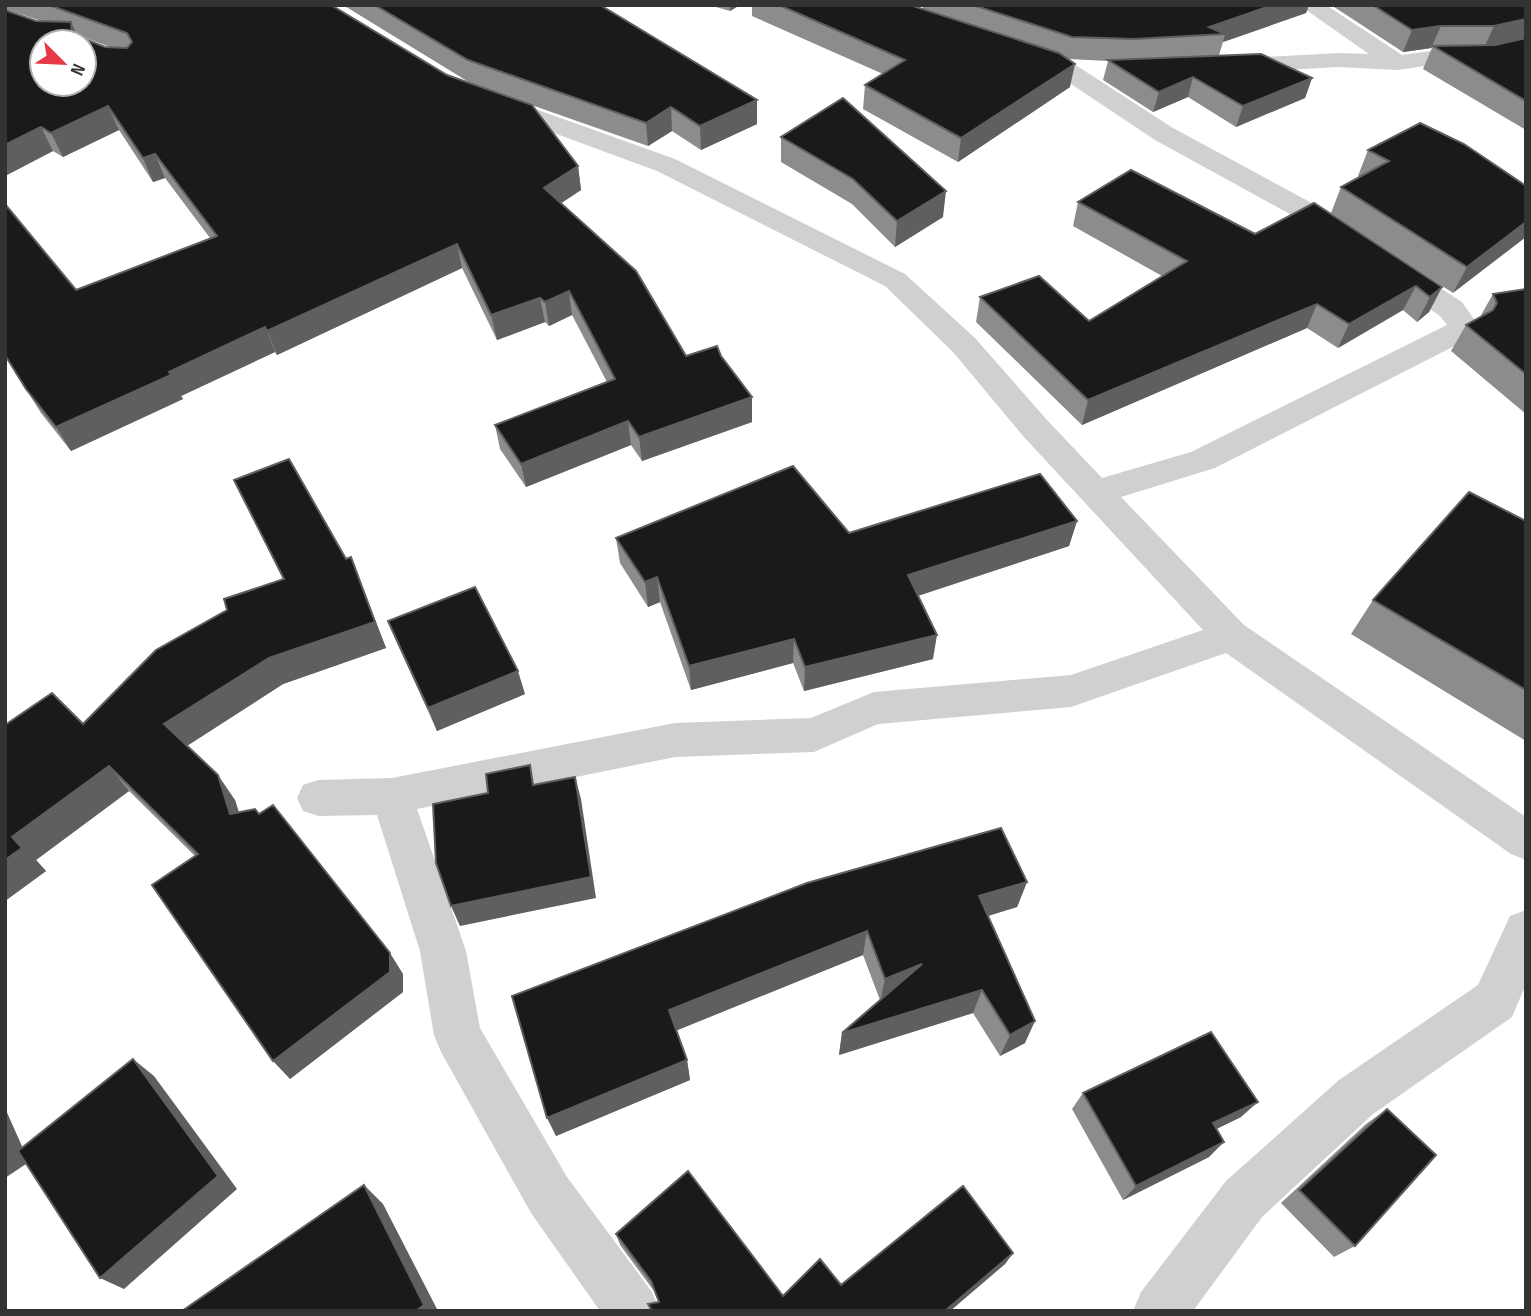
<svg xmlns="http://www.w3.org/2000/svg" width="1531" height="1316" font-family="'Sofia Sans Condensed',sans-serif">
<rect width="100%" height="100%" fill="#fff"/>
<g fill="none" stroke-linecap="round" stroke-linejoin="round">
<!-- street -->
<path fill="#d0d0d0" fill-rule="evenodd" d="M 1299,5 L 1326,5 L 1402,55 L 1431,51 L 1484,51 L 1526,41 L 1526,55 L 1484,65 L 1431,65 L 1398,70 L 1339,67 L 1229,73 L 1220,71 L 1217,66 L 1220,61 L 1229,59 L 1339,53 L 1369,54 Z
M 1065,62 L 1074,64 L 1173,128 L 1308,201 L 1356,233 L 1360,239 L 1356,245 L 1346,248 L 1336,245 L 1288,213 L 1155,140 L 1056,74 L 1053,69 L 1056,64 Z
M 493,94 L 675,159 L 905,274 L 975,338 L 1047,420 L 1102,478 L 1191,452 L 1447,325 L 1440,316 L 1383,276 L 1378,270 L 1383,264 L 1393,261 L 1403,264 L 1462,302 L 1480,328 L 1476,335 L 1215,468 L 1121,497 L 1244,625 L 1526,817 L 1526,860 L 1511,854 L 1226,653 L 1071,707 L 878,724 L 814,752 L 675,757 L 417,809 L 466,951 L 480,1028 L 567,1177 L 652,1292 L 660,1311 L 600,1311 L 531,1213 L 441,1052 L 434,1035 L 420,951 L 377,815 L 318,816 L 303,811 L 297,798 L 303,785 L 318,780 L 392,778 L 675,723 L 811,718 L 874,692 L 1071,675 L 1203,630 L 1023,436 L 953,352 L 885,286 L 657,171 L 484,107 L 480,102 L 484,97 Z
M 1526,910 L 1526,984 L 1512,1017 L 1373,1114 L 1262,1217 L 1193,1311 L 1133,1311 L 1141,1292 L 1226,1181 L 1339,1080 L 1478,985 L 1510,916 Z"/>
</g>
<!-- wall -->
<path fill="#8c8c8c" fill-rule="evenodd" d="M 5,5 L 331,5 L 578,166 L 581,190 L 561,203 L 686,356 L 721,356 L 752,422 L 642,461 L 631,445 L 526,487 L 500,449 L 495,425 L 607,382 L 572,315 L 549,326 L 545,322 L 497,340 L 462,268 L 277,355 L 275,352 L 181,396 L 183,399 L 71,451 L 41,413 L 5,355 L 76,290 L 210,238 L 165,178 L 153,182 L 119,130 L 63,157 L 53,151 L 5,176 L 5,10 L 36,21 L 41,21 L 5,9 ZM 77,35 L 113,48 L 105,47 L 78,36 Z
M 343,5 L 600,5 L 757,100 L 757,124 L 701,150 L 672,131 L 648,146 L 472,84 Z
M 709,5 L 740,5 L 730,11 Z
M 752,5 L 910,5 L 923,9 L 923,5 L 1309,5 L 1306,13 L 1223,42 L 1219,55 L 1312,78 L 1305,98 L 1236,127 L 1188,97 L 1153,112 L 1103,80 L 1108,61 L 1069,59 L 1070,87 L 958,162 L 863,109 L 865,85 L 883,74 L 752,16 Z
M 1331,5 L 1526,5 L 1526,130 L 1423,69 L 1432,48 L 1403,52 Z
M 781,137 L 943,217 L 895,247 L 852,204 L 781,162 Z
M 1368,150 L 1526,186 L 1453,293 L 1331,213 L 1341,187 L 1360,177 L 1358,176 Z
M 1078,202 L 1255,234 L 1442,287 L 1429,312 L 1417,322 L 1403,310 L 1338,348 L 1307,328 L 1082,425 L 976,322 L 980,297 L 1089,321 L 1162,276 L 1073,226 Z
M 1526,289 L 1526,414 L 1451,351 L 1466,325 L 1480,317 L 1493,294 Z
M 1077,521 L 1069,546 L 918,596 L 933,659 L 804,691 L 793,663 L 691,690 L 660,602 L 648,607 L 620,563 L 616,538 L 849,533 Z
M 1526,521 L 1526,741 L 1351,634 L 1373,600 Z
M 351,557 L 386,648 L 283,684 L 187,746 L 235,800 L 239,812 L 403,974 L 403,992 L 290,1079 L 195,856 L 129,791 L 36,860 L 46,871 L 5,901 L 5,725 L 83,724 L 346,559 Z
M 388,621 L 525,694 L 437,731 L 398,645 Z
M 1027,882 L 1017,907 L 988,916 L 1025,1043 L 1000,1056 L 973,1013 L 839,1055 L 842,1033 L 880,1000 L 863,955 L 676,1030 L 687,1060 L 690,1080 L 556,1136 L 512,996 Z
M 1083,1093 L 1241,1117 L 1216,1129 L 1209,1157 L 1123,1200 L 1072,1109 Z
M 1387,1109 L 1355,1246 L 1334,1257 L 1281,1203 L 1366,1124 Z
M 616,1234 L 783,1296 L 1013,1253 L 1005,1264 L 950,1311 L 650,1311 L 648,1304 L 659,1302 L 654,1291 L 620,1245 Z"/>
<!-- shaded-wall -->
<path fill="#5f5f5f" d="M 730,5 L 740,5 L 730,11 Z
M 1273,5 L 1309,5 L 1306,13 L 1223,42 L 1225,34 L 1209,27 Z
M 1526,19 L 1526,39 L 1484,48 L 1494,26 Z
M 71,22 L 80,42 L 72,34 Z
M 1441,26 L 1431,48 L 1403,52 L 1412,30 Z
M 1075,64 L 1070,87 L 958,162 L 961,138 Z
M 1193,77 L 1188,97 L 1153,112 L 1159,92 Z
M 1312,78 L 1305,98 L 1236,127 L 1243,106 Z
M 757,100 L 757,124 L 701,150 L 700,126 Z
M 108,106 L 119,130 L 63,157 L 51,133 Z
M 671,107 L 672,131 L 648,146 L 646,123 Z
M 41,127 L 53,151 L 5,176 L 5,145 Z
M 155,154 L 165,178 L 153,182 L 143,158 Z
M 578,166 L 581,190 L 548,212 L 544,188 Z
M 946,191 L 943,217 L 895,247 L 897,221 Z
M 1526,222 L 1526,237 L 1453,293 L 1467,267 Z
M 457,244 L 462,268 L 277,355 L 267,331 Z
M 1416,286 L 1403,310 L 1338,348 L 1349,324 Z
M 1442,287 L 1429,312 L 1417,322 L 1430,297 Z
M 569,291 L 572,315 L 549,326 L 545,302 Z
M 540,298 L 545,322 L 497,340 L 491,315 Z
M 1317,304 L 1307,328 L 1082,425 L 1088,400 Z
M 265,327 L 275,352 L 181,396 L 183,399 L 71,451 L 56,427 L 169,372 Z
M 752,397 L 752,422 L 642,461 L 639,437 Z
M 628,421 L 631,445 L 526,487 L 521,464 Z
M 1077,521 L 1069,546 L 905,600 L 908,575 Z
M 351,557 L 386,648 L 283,684 L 182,749 L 164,724 Z
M 657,577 L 660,602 L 648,607 L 645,582 Z
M 937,635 L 933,659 L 804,691 L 805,667 Z
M 794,639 L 793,663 L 691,690 L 689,666 Z
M 518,671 L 525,694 L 437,731 L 428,708 Z
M 109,766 L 129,791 L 36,860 L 46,871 L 5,901 L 5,860 L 12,837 Z
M 218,775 L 235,800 L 246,838 L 230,814 Z
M 575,777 L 581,799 L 596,898 L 460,926 L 451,906 Z
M 1027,882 L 1017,907 L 971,921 L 979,896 Z
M 867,931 L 863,955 L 673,1032 L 669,1010 Z
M 390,953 L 403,974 L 403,992 L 290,1079 L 273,1061 Z
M 922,964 L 880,1002 L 885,979 Z
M 982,990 L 973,1013 L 839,1055 L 842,1033 Z
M 1035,1021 L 1025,1043 L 1000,1056 L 1010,1035 Z
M 133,1059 L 154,1076 L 237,1189 L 124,1289 L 100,1278 Z
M 687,1060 L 690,1080 L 556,1136 L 547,1118 Z
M 1258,1102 L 1241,1117 L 1198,1138 L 1213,1123 Z
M 5,1108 L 29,1162 L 5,1178 Z
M 1224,1142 L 1209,1157 L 1123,1200 L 1136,1186 Z
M 364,1185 L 383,1204 L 438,1311 L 416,1311 Z
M 1013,1253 L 1005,1264 L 950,1311 L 945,1311 Z"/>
<!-- building -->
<path fill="#1a1a1a" stroke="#5f5f5f" stroke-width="2" fill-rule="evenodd" d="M 49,5 L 331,5 L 447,75 L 532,105 L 578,166 L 544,188 L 636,271 L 686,356 L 717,346 L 721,356 L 752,397 L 639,437 L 628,421 L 521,464 L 495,425 L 615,379 L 569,291 L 545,302 L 540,298 L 491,315 L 457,244 L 267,331 L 265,327 L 169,372 L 171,375 L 56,427 L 26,389 L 5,355 L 5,204 L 76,290 L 217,236 L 155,154 L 143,158 L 108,106 L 51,133 L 41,127 L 5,145 L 5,10 L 36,21 L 71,22 L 72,34 L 105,47 L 127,48 L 132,42 L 127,33 ZM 42,42 L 84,42 L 84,84 L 42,84 Z
M 375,5 L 600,5 L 757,100 L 700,126 L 671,107 L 646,123 L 468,60 Z
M 779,5 L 910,5 L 1059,53 L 1075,64 L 961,138 L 865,85 L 905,60 Z
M 973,5 L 1273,5 L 1209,27 L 1225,34 L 1134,39 L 1072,37 Z
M 1373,5 L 1526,5 L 1526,19 L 1494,26 L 1441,26 L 1412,30 Z
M 1526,38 L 1526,101 L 1433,46 L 1495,45 Z
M 1261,54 L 1312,78 L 1243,106 L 1193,77 L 1159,92 L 1108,60 Z
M 843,98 L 946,191 L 897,221 L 853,179 L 781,137 Z
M 1420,123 L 1464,144 L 1526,186 L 1526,222 L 1467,267 L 1341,187 L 1389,161 L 1368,150 Z
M 1131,170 L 1255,234 L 1314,203 L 1442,287 L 1430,297 L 1416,286 L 1349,324 L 1317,304 L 1088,400 L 980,297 L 1039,276 L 1089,321 L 1187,261 L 1078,202 Z
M 1526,289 L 1526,374 L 1466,325 L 1493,310 L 1497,303 L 1493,294 Z
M 289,459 L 346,559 L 351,557 L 375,622 L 269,658 L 164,724 L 218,775 L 230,814 L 255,809 L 259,814 L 273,805 L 390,953 L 390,972 L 273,1061 L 152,885 L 198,854 L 109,766 L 12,837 L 22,848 L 5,860 L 5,725 L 52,693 L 83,724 L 156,650 L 227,610 L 224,599 L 284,579 L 234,480 Z
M 793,466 L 849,533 L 1040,474 L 1077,521 L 908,575 L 937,635 L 805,667 L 794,639 L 689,666 L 657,577 L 645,582 L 616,538 Z
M 1469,492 L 1526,521 L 1526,690 L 1373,600 Z
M 475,587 L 518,671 L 428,708 L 388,621 Z
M 530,765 L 533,785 L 575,777 L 591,877 L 451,906 L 436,863 L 433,804 L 488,793 L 486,774 Z
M 1001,828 L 1027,882 L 979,896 L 1035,1021 L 1010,1035 L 982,990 L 842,1033 L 922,964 L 885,979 L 867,931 L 669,1010 L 687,1060 L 547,1118 L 512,996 L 807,883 Z
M 1211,1032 L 1258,1102 L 1213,1123 L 1224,1142 L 1136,1186 L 1083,1093 Z
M 133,1059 L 218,1176 L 100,1278 L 18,1151 Z
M 1387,1109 L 1436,1155 L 1355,1246 L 1299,1190 Z
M 688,1171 L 783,1296 L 820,1259 L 841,1285 L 963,1186 L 1013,1253 L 945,1311 L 652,1311 L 648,1304 L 659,1302 L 651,1281 L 616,1234 Z
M 364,1185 L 424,1305 L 416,1311 L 182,1311 Z"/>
<!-- border -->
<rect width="1531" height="1316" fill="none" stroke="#333333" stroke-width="14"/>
<!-- north arrow -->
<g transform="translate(63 63) rotate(114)"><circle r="33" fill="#ffffff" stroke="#adadad" stroke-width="2"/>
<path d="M0-5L12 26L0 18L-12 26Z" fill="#e63946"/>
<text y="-10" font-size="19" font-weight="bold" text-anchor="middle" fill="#333333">N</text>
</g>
</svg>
